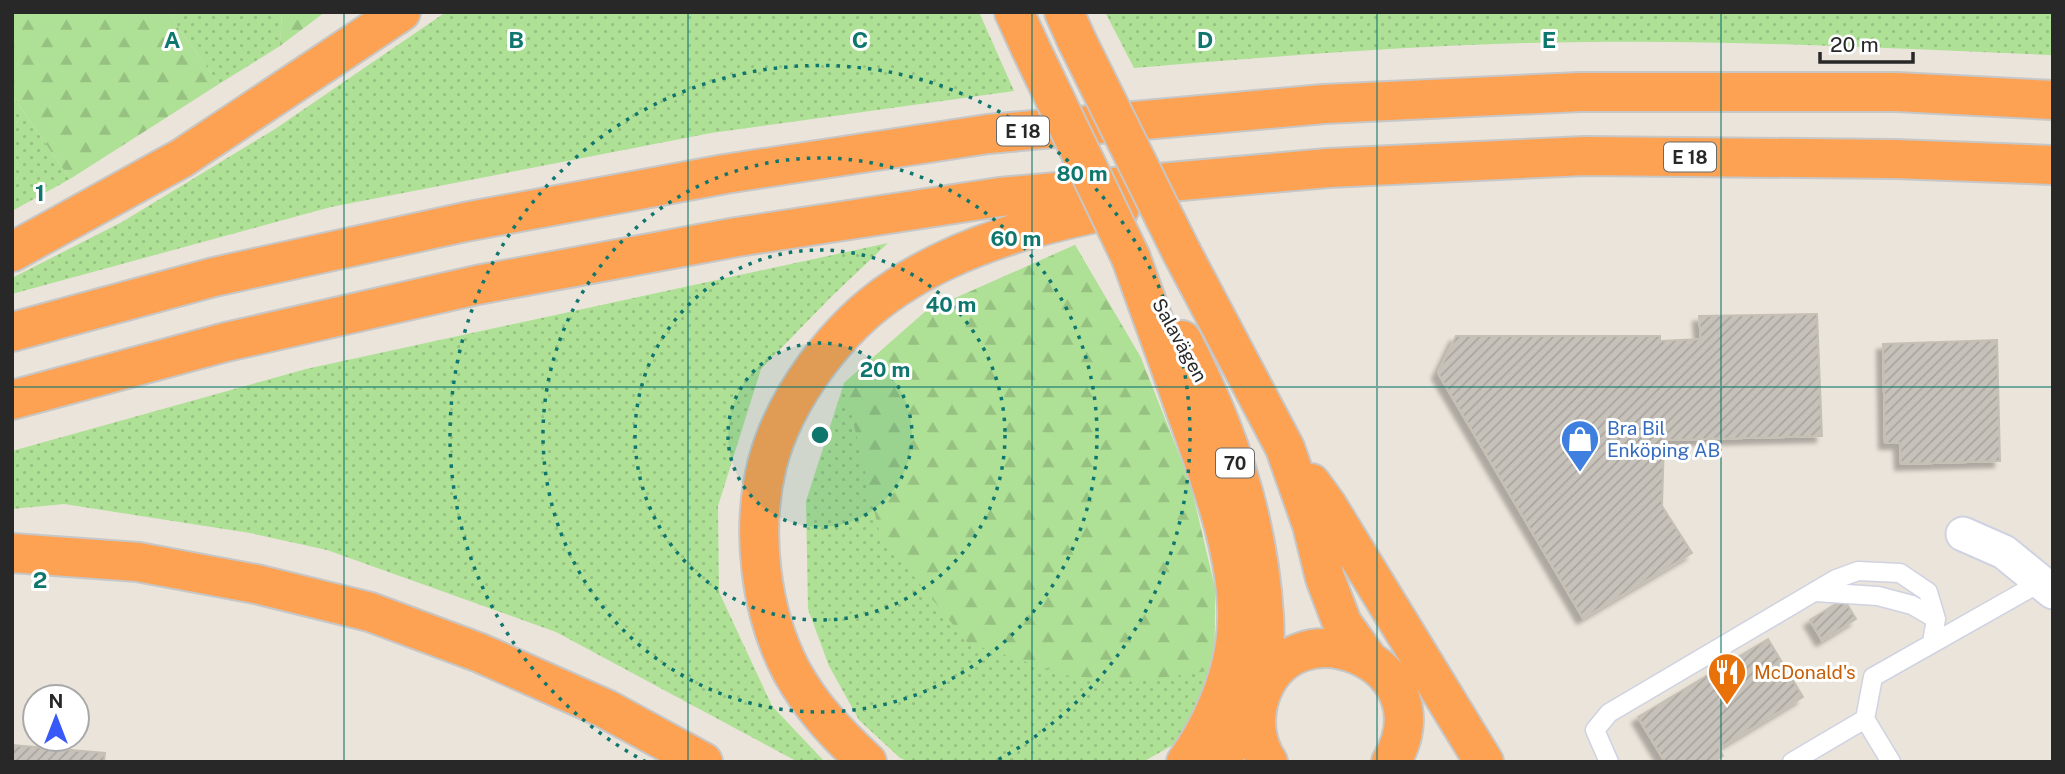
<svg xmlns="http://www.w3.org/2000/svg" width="2065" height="774" font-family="'Public Sans',sans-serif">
<defs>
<pattern id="grass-dots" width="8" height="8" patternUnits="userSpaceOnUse" patternTransform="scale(1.75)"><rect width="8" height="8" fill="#aee196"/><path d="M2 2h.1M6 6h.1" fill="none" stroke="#96c181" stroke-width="1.8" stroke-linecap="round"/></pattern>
<pattern id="forest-firs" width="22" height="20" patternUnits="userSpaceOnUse" patternTransform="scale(1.75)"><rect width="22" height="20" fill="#aee196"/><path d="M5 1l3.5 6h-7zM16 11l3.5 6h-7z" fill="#96c181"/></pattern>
<pattern id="building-hatch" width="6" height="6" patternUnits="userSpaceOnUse" patternTransform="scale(1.75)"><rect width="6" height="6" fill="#c6c1b9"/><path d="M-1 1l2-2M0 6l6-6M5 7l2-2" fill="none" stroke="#aaa69f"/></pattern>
<filter id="shadow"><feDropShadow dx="-6" dy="6" stdDeviation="2" flood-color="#0004"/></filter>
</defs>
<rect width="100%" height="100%" fill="#ebe4da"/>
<!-- grass -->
<path fill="url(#grass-dots)" d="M 170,12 L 282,12 L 280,46 L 219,84 L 179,29 Z
M 446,12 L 979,12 L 1014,91 L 711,133 L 331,207 L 12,294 L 12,278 L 122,222 L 275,129 Z
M 1105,12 L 2053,12 L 2053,55 C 1898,49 1743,40 1588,42 C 1436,43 1285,56 1134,68 Z
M 12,95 L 70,179 L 12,211 Z
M 888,243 L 830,298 L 761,369 L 718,506 L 719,592 L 772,706 L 825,762 L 798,762 L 556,632 L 327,550 L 250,533 L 64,504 L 12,509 L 12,451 L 306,369 Z
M 1075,245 L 1141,358 L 1215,588 L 1214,670 L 1178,742 L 1143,762 L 909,762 L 900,758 L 859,720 L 829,666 L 808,609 L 806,501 L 844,383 L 926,311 Z"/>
<!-- forest -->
<path fill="url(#forest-firs)" d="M 12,12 L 170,12 L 179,29 L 219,84 L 70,179 L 12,95 Z
M 282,12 L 325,12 L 280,46 Z
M 1075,245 L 1141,358 L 1190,482 L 1215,588 L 1214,670 L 1135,682 L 1069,676 L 968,643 L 880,535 L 844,383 L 926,311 Z"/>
<!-- building -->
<path fill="url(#building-hatch)" stroke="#c6c0b4" stroke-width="2" filter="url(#shadow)" d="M 1817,314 L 1822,436 L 1664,440 L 1662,506 L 1692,553 L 1583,618 L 1438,373 L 1456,336 L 1660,336 L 1660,341 L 1701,339 L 1699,316 Z
M 1997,340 L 2000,461 L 1901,464 L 1900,443 L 1885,443 L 1883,344 Z
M 1844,599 L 1856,619 L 1822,640 L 1810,620 Z
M 1768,639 L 1803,697 L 1719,748 L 1723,756 L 1714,762 L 1665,762 L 1638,717 Z
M 12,745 L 105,753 L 104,762 L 12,762 Z"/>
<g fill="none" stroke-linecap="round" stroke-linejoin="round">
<!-- lane casing -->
<g stroke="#cfd2e1" stroke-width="21">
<path id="lane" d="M 1815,592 L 1878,596 L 1912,605 L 1936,619
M 1865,719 L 1891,762
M 1609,762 L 1595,730 L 1609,713 L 1836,579 L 1858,571 L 1900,573 L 1928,592 L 1936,619 L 1932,642
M 1792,762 L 1865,719 L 1873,677 L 2041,582"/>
</g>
<!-- street casing -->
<g stroke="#cfd2e1" stroke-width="37">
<path id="street" d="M 1963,534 L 2004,552 L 2053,592"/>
</g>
<!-- highway casing -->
<g stroke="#c7c7c7" stroke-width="42">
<path id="highway" d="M 1014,12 L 1030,47
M 1064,12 L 1076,39
M 12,252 L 182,158 L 401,12
M 1182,253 L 1285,448 L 1312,525 L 1325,578 L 1342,623 L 1367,658
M 1131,258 C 1148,306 1166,354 1183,403 C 1208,473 1247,571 1235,645 C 1229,685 1210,729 1186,762
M 12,332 L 214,277 L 465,222 L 725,174 L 988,134 L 1324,104 L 1580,92 L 1897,92 L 2053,100
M 1182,340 C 1227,428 1258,516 1264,616 C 1266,641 1263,666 1262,691
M 12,400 L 226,342 L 477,285 L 737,237 L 1000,197 L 1328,168 L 1585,156 L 1895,159 L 2053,165
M 1311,483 L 1327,505 L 1484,762
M 12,553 L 138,562 L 256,584 L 370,612 L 480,653 L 606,709 L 703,762
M 867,762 C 838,735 811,707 792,672 C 760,612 751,531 767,465 C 784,398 838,326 896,288 C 962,244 1043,223 1120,208
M 1214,762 L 1233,743 L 1256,711
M 1268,762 C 1256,744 1253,721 1259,700 C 1289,597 1450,663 1391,762"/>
</g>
<!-- lane -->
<use href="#lane" stroke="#fff" stroke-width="18"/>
<!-- street -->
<use href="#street" stroke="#fff" stroke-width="33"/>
<!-- highway -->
<use href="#highway" stroke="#fda153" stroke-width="38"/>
<!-- highway-bridge casing -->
<g stroke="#c7c7c7" stroke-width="42" stroke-linecap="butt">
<path id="highway-bridge" d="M 1076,39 L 1182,253
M 1030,47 L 1131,258"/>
</g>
<!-- highway-bridge -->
<use href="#highway-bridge" stroke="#fda153" stroke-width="38"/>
</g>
<!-- grid -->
<path fill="none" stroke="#0f766e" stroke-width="2" stroke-opacity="0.55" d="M 344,12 L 344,762M 688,12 L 688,762M 1032,12 L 1032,762M 1377,12 L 1377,762M 1721,12 L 1721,762M 12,387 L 2053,387"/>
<!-- distance rings -->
<circle cx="820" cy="435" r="92" fill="#0f766e" fill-opacity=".12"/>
<g fill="none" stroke="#0f766e" stroke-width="3.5" stroke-dasharray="3.5 7">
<circle cx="820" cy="435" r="92"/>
<circle cx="820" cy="435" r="185"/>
<circle cx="820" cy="435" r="277"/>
<path d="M646 762A370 370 0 1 1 994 762"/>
</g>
<!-- icons -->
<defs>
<g id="shop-pin" transform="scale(2.0125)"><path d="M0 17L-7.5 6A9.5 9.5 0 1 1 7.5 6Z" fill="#3f7fe0" stroke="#fff"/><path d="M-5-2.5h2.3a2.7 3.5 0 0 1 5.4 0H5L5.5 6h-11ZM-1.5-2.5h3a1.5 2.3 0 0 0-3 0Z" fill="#fff"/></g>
<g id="restaurant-pin" transform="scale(2.0125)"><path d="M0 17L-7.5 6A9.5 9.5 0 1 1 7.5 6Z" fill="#e8710a" stroke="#fff"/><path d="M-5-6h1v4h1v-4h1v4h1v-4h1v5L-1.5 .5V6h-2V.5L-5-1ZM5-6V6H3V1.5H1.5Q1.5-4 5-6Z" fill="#fff"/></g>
</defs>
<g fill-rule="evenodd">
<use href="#shop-pin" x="1580" y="439"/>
<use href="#restaurant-pin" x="1727" y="672"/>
</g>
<g text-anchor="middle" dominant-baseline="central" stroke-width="6" stroke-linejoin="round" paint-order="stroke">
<!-- shield labels -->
<g fill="#fff" stroke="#686868" stroke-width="2">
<rect x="997" y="116.5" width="52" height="29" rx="5"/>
<rect x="1664" y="142.5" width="52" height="29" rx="5"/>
<rect x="1216" y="448.5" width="38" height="29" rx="5"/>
</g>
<g font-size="18" font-weight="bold" fill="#282828">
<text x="1023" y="131">E 18</text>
<text x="1690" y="157">E 18</text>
<text x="1235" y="463">70</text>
</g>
<!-- street labels -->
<g font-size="19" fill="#282828" stroke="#fff">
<text transform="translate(1180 340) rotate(61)">Salavägen</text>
</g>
<!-- shop labels -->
<g font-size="19" fill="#366cbe" stroke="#fff" text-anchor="start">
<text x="1607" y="428">Bra Bil<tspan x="1607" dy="22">Enköping AB</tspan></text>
</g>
<!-- food labels -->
<g font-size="19" fill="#c56008" stroke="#fff" text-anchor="start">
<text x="1754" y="672">McDonald's</text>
</g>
</g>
<g font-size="23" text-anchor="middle" font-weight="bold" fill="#0f766e" stroke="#fff" stroke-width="6" stroke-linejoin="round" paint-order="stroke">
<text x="172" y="48">A</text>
<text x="516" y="48">B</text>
<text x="860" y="48">C</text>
<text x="1205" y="48">D</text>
<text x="1549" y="48">E</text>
<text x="40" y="201">1</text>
<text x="40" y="588">2</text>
</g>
<circle cx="820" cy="435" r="10" fill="#0f766e" stroke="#fff" stroke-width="3.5"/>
<g font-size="21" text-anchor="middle" font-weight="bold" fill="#0f766e" stroke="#fff" stroke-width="6" stroke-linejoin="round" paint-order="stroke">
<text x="1082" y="181">80 m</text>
<text x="1016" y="246">60 m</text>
<text x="951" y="312">40 m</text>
<text x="885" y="377">20 m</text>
</g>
<!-- border -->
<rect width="2065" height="774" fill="none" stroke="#282828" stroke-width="28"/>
<!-- north arrow -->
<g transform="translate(56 718)"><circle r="33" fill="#ffffff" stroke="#a9a9a9" stroke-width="2"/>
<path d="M0-5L12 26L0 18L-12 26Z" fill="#3958f8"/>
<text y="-10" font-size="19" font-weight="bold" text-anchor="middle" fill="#282828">N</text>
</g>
<!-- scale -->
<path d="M1820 52v10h93v-10" fill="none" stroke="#282828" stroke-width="3.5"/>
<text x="1830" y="52" font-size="21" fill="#282828" stroke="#ffffff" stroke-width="5" paint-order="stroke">20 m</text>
</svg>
